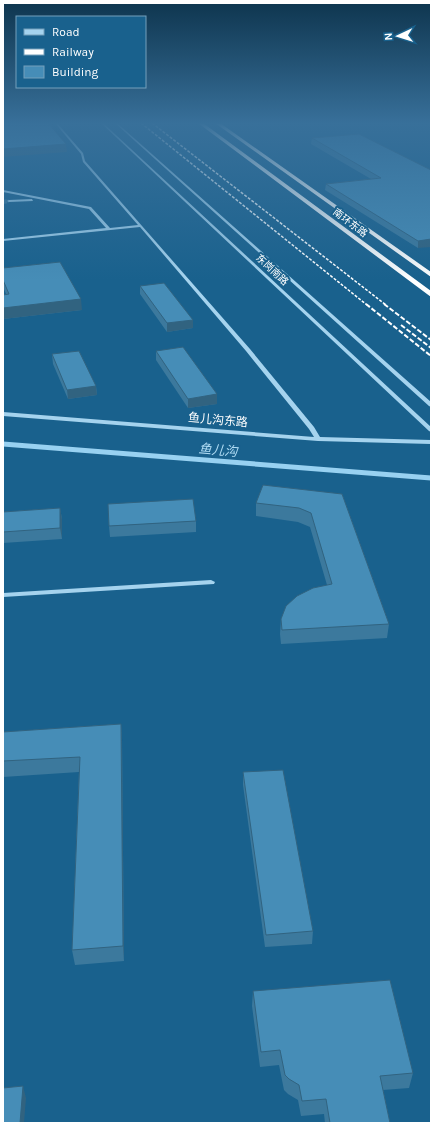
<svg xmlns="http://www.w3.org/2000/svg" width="434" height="1126" font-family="Karla,'Noto Sans SC',sans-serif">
<rect width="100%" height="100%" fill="#19618d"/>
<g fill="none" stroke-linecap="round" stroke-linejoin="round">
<!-- stream -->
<path stroke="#98d1f1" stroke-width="5" d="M 3,444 L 431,478"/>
<!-- minor-tunnel-far1 -->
<path stroke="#3c799e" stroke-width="3" stroke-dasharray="3 1.5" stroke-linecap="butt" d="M 3,202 L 9,201"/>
<!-- minor-tunnel -->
<path stroke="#3c799e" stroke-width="4" stroke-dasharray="4 2" stroke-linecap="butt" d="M 3,202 L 8,201"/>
<!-- minor -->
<path fill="#a5d3ee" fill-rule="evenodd" d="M 55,123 L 57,123 L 83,153 L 85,161 L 250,349 L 314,427 L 320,437 L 431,440 L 431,444 L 318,441 L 3,416 L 3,412 L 314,437 L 309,429 L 246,351 L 140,227 L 3,241 L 3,239 L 106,228 L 89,209 L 3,192 L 3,190 L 91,207 L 110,228 L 138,225 L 83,162 L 81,154 Z
M 101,123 L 103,123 L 431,427 L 431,432 L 429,431 Z
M 115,123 L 117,123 L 431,402 L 431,407 L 429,406 Z
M 32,199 L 33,201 L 9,202 L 7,201 L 9,200 Z
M 211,580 L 215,582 L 214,584 L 3,597 L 3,593 Z"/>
<!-- highway -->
<path fill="#fff" fill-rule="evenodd" d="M 198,123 L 203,123 L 431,291 L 431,297 Z
M 215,123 L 220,123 L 431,272 L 431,277 Z"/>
<!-- rail-far1 -->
<path stroke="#fff" stroke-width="1.5" stroke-dasharray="3 1.5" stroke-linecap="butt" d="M 141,123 L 367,305
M 152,123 L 386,305"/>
<!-- rail -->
<path stroke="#fff" stroke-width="2" stroke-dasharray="5 2" stroke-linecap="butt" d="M 366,304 L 431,356
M 384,304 L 431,340
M 401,325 L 431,348"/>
</g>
<!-- wall -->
<path fill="#3c799d" d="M 312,138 L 431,170 L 418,248 L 325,190 L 326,184 L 371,179 L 311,144 Z
M 3,268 L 82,310 L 3,319 L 3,295 L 6,294 L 3,287 Z
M 140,286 L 193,320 L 193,328 L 167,332 L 140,294 Z
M 156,351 L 217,404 L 188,408 L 156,360 Z
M 52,354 L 96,386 L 97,395 L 68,399 L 53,364 Z
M 342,494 L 389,624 L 387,638 L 281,644 L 280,634 L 281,619 L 327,585 L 310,527 L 298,522 L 256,516 L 256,503 Z
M 60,508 L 62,519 L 62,539 L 3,543 L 3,512 Z
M 196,521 L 196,532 L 110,537 L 109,526 Z
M 121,724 L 122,739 L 124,961 L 75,965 L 72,950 L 79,772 L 3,777 L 3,732 Z
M 243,772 L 313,931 L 312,944 L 265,947 L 243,785 Z
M 253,991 L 413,1073 L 409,1088 L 383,1090 L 390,1123 L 325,1123 L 324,1114 L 301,1116 L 298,1100 L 288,1094 L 284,1090 L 279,1065 L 260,1067 L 252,1006 Z"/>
<!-- shaded-wall -->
<path fill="#316380" d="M 66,144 L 67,152 L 3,157 L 3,149 Z
M 3,224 L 4,224 L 5,233 L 3,233 Z
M 431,239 L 431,247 L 418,248 L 418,241 Z
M 81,299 L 82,310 L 3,319 L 3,308 Z
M 193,320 L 193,328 L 167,332 L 167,323 Z
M 96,386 L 97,395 L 68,399 L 67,390 Z
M 217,394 L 217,404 L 188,408 L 188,399 Z
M 60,508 L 62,519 L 62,539 L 60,528 Z
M 121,724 L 122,739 L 124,961 L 123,946 Z
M 23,1086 L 26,1098 L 24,1123 L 20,1123 Z"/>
<!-- building -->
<path fill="#468db7" stroke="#316380" d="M 3,123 L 48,123 L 66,144 L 3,149 Z
M 359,134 L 431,170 L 431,239 L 418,241 L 326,184 L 381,178 L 312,138 Z
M 60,262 L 81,299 L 3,308 L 3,295 L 9,294 L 3,280 L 3,268 Z
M 164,283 L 193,320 L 167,323 L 140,286 Z
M 183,347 L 217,394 L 188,399 L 156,351 Z
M 79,351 L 96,386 L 67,390 L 52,354 Z
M 263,485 L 342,494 L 389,624 L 282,630 L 281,619 L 286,606 L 297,596 L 313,588 L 332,584 L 311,513 L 299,508 L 256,503 Z
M 193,499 L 196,521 L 109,526 L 108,504 Z
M 60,508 L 60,528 L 3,532 L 3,512 Z
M 121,724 L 123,946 L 72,950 L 80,757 L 3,761 L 3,732 Z
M 283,770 L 313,931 L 266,935 L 243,772 Z
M 390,980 L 413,1073 L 380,1076 L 390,1123 L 330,1123 L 326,1099 L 302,1101 L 299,1085 L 289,1079 L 285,1075 L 280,1050 L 261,1052 L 253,991 Z
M 23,1086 L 20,1123 L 3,1123 L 3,1088 Z"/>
<!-- sky -->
<linearGradient id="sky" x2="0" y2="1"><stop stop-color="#0e354e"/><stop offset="0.44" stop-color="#38709a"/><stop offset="1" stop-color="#38709a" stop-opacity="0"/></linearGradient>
<rect width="434" height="280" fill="url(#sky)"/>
<g text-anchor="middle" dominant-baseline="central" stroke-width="4" stroke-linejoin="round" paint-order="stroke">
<!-- far-street labels -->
<g font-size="10" fill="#fff" stroke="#19618d">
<text transform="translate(350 223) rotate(37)">南环东路</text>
<text transform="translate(272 270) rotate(43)">东岗南路</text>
</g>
<!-- street labels -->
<g font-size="12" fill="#fff" stroke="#19618d">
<text transform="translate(218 420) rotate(5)">鱼儿沟东路</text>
</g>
<!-- water labels -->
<g font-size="13" font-style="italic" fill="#b1ddf5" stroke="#19618d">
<text transform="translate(218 450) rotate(5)">鱼儿沟</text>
</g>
</g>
<!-- border -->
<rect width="434" height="1126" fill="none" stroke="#ffffff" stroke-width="8"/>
<!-- legend -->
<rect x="16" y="16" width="130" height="72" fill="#19618d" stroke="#75a0bb"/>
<rect x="24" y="29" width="20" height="6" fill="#a5d3ee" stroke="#75a0bb"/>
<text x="52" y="36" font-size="12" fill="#ffffff">Road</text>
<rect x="24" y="49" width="20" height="6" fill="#ffffff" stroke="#75a0bb"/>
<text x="52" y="56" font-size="12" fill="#ffffff">Railway</text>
<rect x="24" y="66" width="20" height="12" fill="#468db7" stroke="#75a0bb"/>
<text x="52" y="76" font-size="12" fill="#ffffff">Building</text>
<!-- north arrow -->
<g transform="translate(398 36) rotate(266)" stroke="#19618d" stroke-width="3" paint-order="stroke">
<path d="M0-3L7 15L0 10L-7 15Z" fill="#ffffff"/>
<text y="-6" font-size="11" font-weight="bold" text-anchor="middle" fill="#ffffff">N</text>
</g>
</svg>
